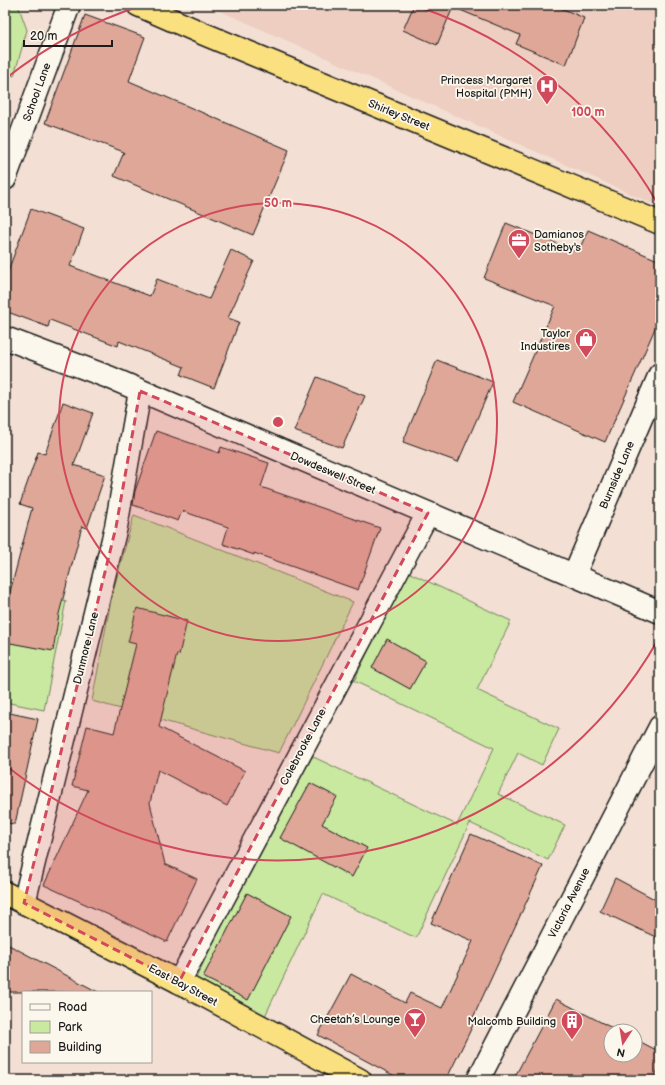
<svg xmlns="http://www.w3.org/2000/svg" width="665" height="1085" font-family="'Balsamiq Sans',sans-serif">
<rect width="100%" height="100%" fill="#f3dfd3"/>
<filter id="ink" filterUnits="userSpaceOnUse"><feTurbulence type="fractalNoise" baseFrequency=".025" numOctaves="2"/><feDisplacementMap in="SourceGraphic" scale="8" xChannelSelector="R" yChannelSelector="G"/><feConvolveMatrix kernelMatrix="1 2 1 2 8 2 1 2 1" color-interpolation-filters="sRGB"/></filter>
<g filter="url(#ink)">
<!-- built -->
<path fill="#edcec1" d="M 207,5 L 660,5 L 660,207 Z"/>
<!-- green -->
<path fill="#c9e8a0" stroke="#72825e" d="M 5,5 L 18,5 L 27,30 L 14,76 L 5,73 Z
M 134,515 L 353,602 L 279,753 L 92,701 L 112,595 Z
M 406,571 L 511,621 L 477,690 L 559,729 L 542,765 L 518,753 L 498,794 L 565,825 L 548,860 L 470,823 L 416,938 L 323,894 L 265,1016 L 196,978 L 305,753 L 457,825 L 494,748 L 354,681 Z
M 5,581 L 66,601 L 44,710 L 5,702 Z"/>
<!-- building -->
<path fill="#dfa798" stroke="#1c1c1c" d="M 414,5 L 554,5 L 584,18 L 566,65 L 516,44 L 520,35 L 453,7 L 437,45 L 403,30 Z
M 85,15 L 145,37 L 129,81 L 289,150 L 253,235 L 114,176 L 124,152 L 45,123 Z
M 31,209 L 84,229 L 70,266 L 150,296 L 157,279 L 209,299 L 231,250 L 254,261 L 228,318 L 239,322 L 214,388 L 181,375 L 184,367 L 119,341 L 118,346 L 50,320 L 48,327 L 5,311 L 5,279 Z
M 506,223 L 578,252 L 588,230 L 660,261 L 660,317 L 605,442 L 513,402 L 555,306 L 484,278 Z
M 437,360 L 493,382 L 458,462 L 403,442 Z
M 317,377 L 365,396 L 342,448 L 294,431 Z
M 63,402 L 93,413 L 74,465 L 105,475 L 87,528 L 82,526 L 59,614 L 53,651 L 5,642 L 5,611 L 32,508 L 20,504 L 38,452 L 45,454 Z
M 156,431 L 219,453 L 221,447 L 269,463 L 261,487 L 380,528 L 358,590 L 254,553 L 254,555 L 223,544 L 228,527 L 182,511 L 178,521 L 133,505 L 135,491 Z
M 137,608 L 187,621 L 179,655 L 177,654 L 159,727 L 245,771 L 227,806 L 158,770 L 150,803 L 165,864 L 197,879 L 167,942 L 44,885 L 88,790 L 72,786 L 87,726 L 114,733 L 136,644 L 128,642 Z
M 387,639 L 426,661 L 410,689 L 372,668 Z
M 5,712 L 38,719 L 15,824 L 5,823 Z
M 310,783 L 337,797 L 322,824 L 367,848 L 352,877 L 280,838 Z
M 471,834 L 543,866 L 471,1022 L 474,1023 L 446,1080 L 402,1080 L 318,1035 L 351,974 L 405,1003 L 410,993 L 442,1008 L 473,941 L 431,923 Z
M 615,878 L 660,902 L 660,939 L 600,911 Z
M 247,893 L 291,916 L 248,1000 L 203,977 Z
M 5,943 L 98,992 L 5,992 Z
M 556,999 L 618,1031 L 611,1031 L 611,1055 L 635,1055 L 635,1039 L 660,1052 L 660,1066 L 653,1080 L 513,1080 Z"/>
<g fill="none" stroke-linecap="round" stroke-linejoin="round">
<!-- minor casing -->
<g stroke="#1c1c1c" stroke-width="25">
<path id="minor" d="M 5,179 L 69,5
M 5,338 L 111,378 L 660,612
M 574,575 L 660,374
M 24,903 L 116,527 L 140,391
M 179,982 L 428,513
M 478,1080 L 660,727"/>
</g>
<!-- highway casing -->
<g stroke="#1c1c1c" stroke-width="25">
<path id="highway" d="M 138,5 L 204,34 L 660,223
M 5,893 L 179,982 L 360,1080"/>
</g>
<!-- minor -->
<use href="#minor" stroke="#fbf7ec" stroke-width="22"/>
<!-- highway -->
<use href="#highway" stroke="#fbe080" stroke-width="22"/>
</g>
</g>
<!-- marked area -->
<path fill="#d1495b" fill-opacity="0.2" stroke="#d1495b" stroke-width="3" stroke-dasharray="8 5" stroke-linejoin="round" d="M 140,391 L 428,513 L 179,982 L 24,903 L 116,527 Z"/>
<!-- distance rings -->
<g fill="none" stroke="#d1495b" stroke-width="2">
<circle cx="278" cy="422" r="219"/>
<path d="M659 638A438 438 0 0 1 5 765M5 79A438 438 0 0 1 143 5M413 5A438 438 0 0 1 659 206"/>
</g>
<!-- icons -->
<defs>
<g id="hospital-pin" transform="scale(1.15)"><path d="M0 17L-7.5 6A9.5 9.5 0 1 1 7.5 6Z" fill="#d1495b" stroke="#fbf7ec"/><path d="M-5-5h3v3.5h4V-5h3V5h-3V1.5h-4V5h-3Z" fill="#fff"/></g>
<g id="office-pin" transform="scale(1.15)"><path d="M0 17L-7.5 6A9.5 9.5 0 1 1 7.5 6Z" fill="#d1495b" stroke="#fbf7ec"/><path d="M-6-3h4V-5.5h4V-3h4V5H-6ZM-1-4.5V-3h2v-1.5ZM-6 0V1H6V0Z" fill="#fff"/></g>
<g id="shop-pin" transform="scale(1.15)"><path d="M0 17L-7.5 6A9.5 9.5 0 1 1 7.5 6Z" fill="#d1495b" stroke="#fbf7ec"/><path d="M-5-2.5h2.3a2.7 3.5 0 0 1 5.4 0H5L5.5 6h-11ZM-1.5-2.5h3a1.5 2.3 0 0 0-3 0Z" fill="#fff"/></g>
<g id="bar-pin" transform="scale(1.15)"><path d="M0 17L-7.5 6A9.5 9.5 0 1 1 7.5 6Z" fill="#d1495b" stroke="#fbf7ec"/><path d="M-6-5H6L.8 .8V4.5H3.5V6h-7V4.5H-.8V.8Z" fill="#fff"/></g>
<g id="building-pin" transform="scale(1.15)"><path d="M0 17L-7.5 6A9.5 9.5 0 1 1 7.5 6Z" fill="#d1495b" stroke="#fbf7ec"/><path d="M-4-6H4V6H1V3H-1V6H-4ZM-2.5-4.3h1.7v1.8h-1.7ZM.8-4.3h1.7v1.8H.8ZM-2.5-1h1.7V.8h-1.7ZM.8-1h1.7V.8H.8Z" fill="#fff"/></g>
</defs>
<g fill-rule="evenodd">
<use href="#hospital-pin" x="547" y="86"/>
<use href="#office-pin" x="519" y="240"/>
<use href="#shop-pin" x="586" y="339"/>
<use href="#bar-pin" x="415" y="1019"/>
<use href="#building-pin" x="572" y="1021"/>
</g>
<g text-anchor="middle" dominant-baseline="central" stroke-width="3.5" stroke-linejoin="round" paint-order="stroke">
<!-- poi labels -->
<g font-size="11" fill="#1c1c1c" stroke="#fbf7ec" text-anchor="end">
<text x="532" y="80">Princess Margaret<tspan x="532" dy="13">Hospital (PMH)</tspan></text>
<text x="534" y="234" text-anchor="start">Damianos<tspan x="534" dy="13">Sotheby's</tspan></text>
<text x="570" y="333">Taylor<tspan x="570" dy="13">Industires</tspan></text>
<text x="400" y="1019">Cheetah’s Lounge</text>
<text x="556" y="1021">Malcomb Building</text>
</g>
<!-- street labels -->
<g font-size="11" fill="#1c1c1c" stroke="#fbf7ec">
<text transform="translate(37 92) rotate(-70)">School Lane</text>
<text transform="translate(399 115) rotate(22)">Shirley Street</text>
<text transform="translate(333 473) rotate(23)">Dowdeswell Street</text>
<text transform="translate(617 475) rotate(-67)">Burnside Lane</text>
<text transform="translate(86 648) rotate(-76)">Dunmore Lane</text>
<text transform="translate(303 747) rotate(-62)">Colebrooke Lane</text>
<text transform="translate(569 903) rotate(-63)">Victoria Avenue</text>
<text transform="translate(183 985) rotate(28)">East Bay Street</text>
</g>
</g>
<circle cx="278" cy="422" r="6" fill="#d1495b" stroke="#fbf7ec" stroke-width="2"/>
<g font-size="12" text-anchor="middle" font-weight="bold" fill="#d1495b" stroke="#fbf7ec" stroke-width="3.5" stroke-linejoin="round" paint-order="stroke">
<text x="588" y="116">100 m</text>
<text x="278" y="207">50 m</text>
</g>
<!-- margin -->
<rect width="665" height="1085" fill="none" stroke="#fbf7ec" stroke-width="20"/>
<rect x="10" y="10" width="645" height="1065" fill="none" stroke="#1c1c1c" stroke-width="1.5" filter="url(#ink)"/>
<!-- legend -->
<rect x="22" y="991" width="130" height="72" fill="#fbf7ec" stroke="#a29f99"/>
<rect x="30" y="1004" width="20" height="6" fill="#fbf7ec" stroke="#a29f99"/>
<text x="58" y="1011" font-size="12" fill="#1c1c1c">Road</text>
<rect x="30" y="1021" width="20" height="12" fill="#c9e8a0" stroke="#a29f99"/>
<text x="58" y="1031" font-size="12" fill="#1c1c1c">Park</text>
<rect x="30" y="1041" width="20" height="12" fill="#dfa798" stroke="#a29f99"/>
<text x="58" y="1051" font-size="12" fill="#1c1c1c">Building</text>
<!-- north arrow -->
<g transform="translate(623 1043) rotate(192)"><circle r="19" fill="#fbf7ec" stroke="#a29f99"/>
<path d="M0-3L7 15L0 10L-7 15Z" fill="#d1495b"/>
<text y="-6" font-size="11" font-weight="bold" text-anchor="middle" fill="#1c1c1c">N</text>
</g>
<!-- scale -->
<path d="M24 40v6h88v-6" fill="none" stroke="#1c1c1c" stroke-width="2"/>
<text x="30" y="40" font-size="12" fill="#1c1c1c" stroke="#fbf7ec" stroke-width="3" paint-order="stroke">20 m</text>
</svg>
